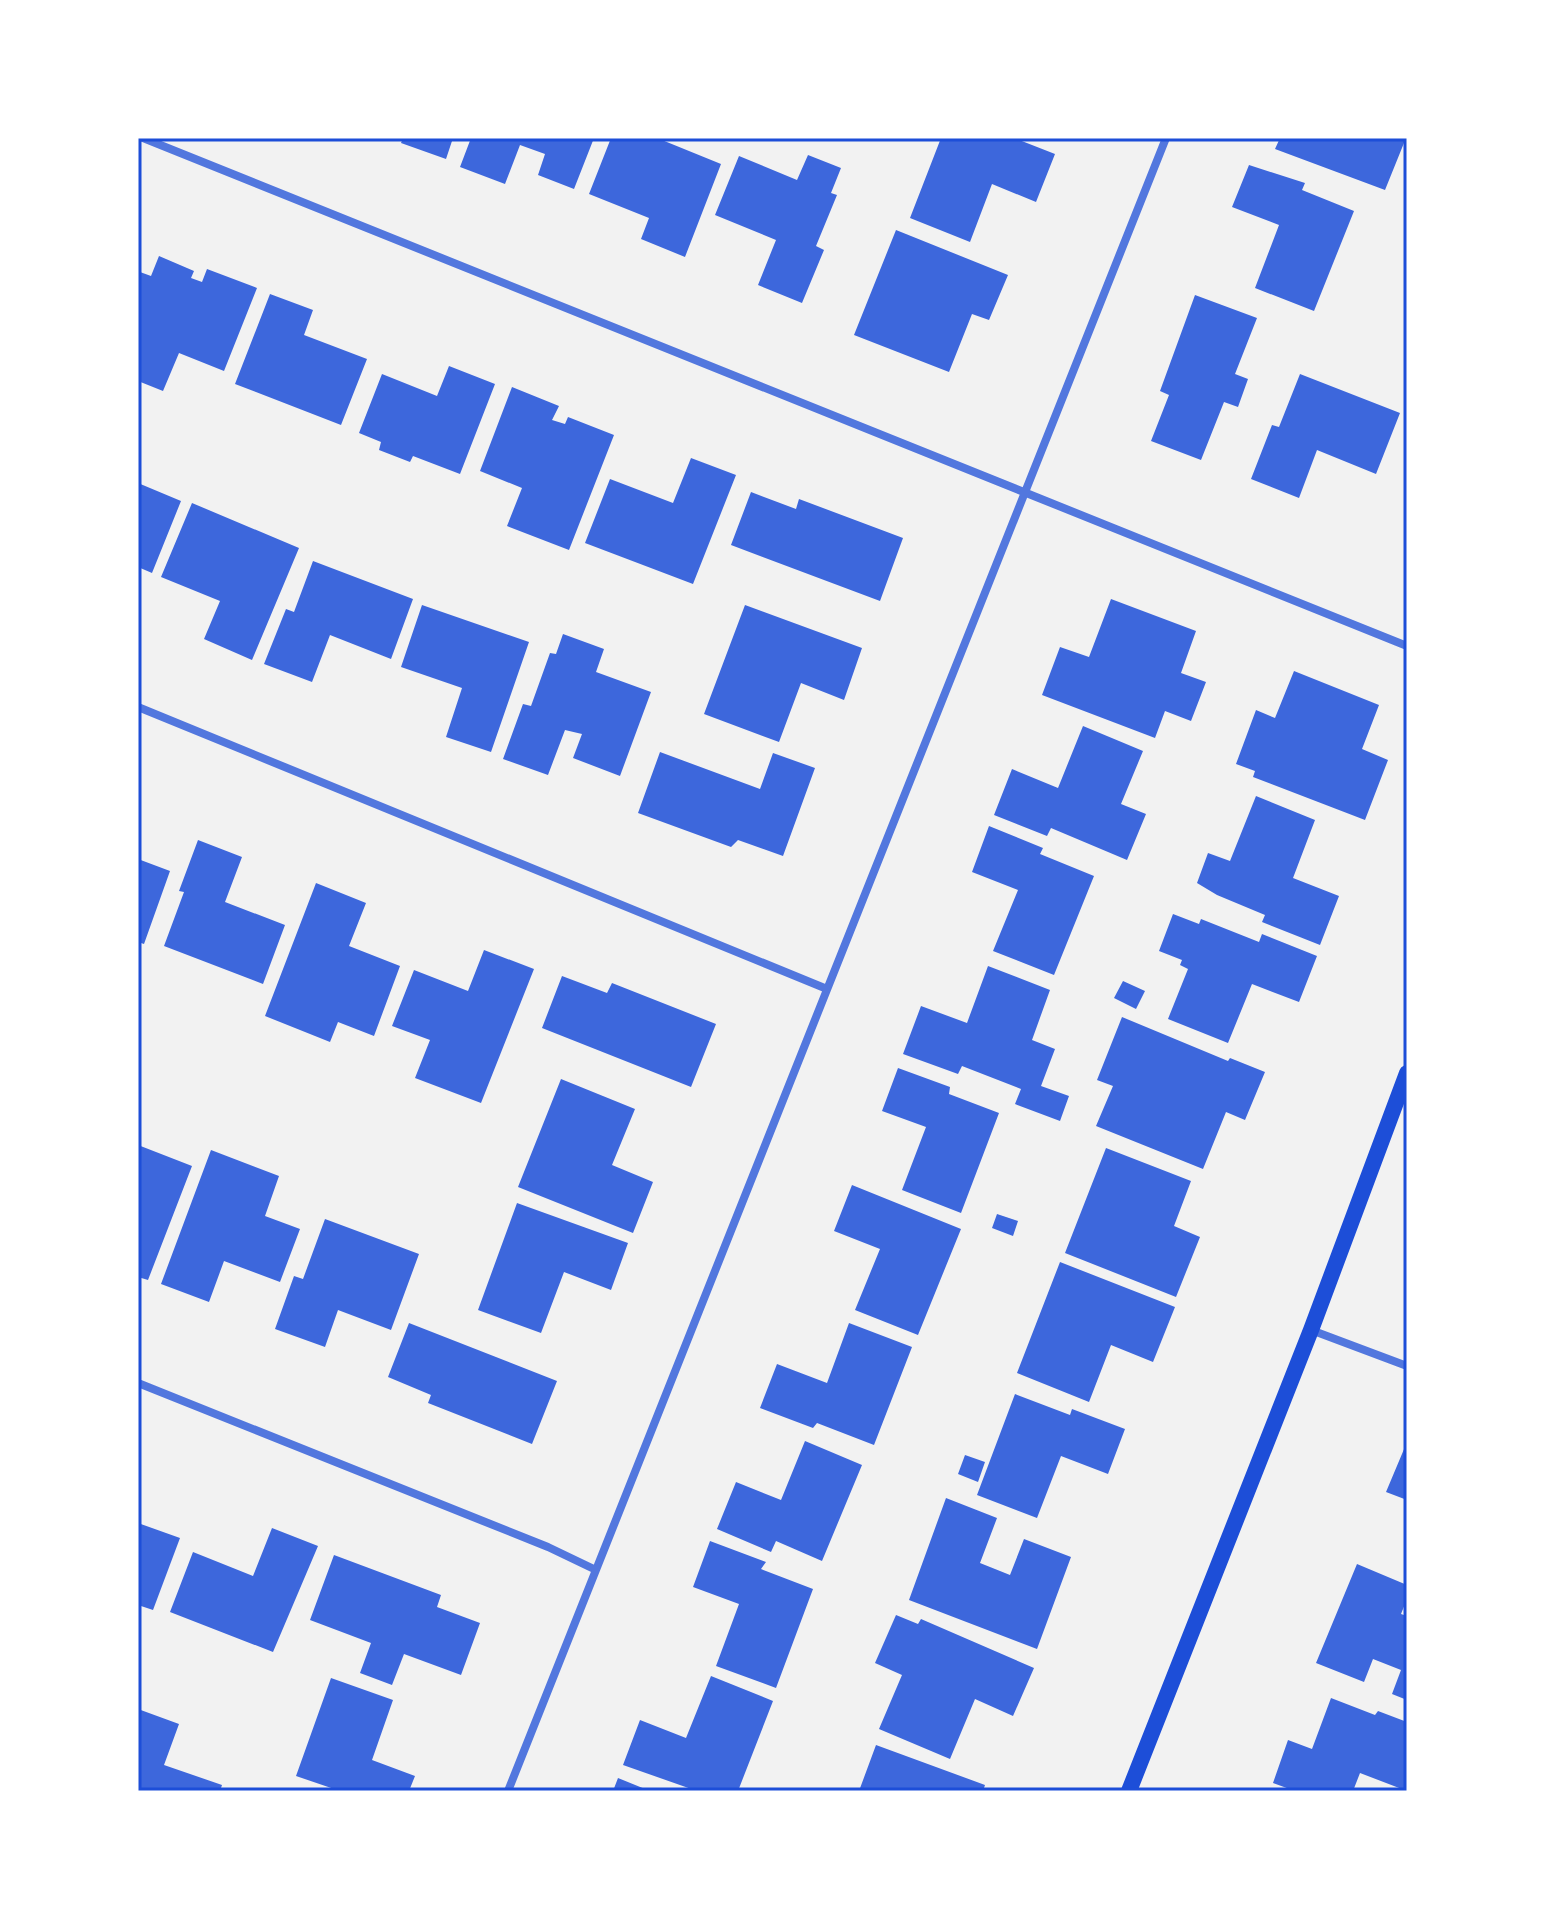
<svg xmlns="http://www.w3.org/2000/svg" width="1545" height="1929" font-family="'Open Sans',sans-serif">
<rect width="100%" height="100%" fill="#f2f2f2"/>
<!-- building -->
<path fill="#3d67dc" d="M 403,138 L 453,138 L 446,159 L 401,143 Z
M 471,138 L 594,138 L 574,189 L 538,175 L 545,154 L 520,145 L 505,184 L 460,167 Z
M 611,138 L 657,138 L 721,164 L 685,257 L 641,239 L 649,218 L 589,194 Z
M 941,138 L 991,138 L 998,141 L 999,138 L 1014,138 L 1055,154 L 1036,202 L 992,184 L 970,242 L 910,218 Z
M 1280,138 L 1406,138 L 1385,190 L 1275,149 Z
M 808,155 L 841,168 L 831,193 L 837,195 L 816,246 L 824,250 L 802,303 L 758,285 L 776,240 L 715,215 L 739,156 L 797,180 Z
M 1249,165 L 1305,183 L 1302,190 L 1354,211 L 1314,311 L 1255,288 L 1279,225 L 1232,207 Z
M 896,230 L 1008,275 L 989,320 L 972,314 L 949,372 L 854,335 Z
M 159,256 L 194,271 L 191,278 L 202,282 L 207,269 L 257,288 L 224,371 L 179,353 L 163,391 L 138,381 L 138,278 L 140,272 L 151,276 Z
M 270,294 L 313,310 L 304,335 L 367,359 L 341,425 L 235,384 Z
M 1195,295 L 1257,318 L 1235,374 L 1248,379 L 1238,407 L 1224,402 L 1201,460 L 1151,441 L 1169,395 L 1160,391 Z
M 449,366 L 495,384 L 460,474 L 413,456 L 410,462 L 379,450 L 381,442 L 359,433 L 382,374 L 437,396 Z
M 1300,374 L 1400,413 L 1376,474 L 1317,450 L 1299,498 L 1251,479 L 1272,425 L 1279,427 Z
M 512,387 L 559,406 L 552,420 L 565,424 L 568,417 L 614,435 L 569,550 L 507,526 L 522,488 L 480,471 Z
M 691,458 L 736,475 L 693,584 L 585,543 L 610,479 L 673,503 Z
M 138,483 L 181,501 L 152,573 L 138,567 Z
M 751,492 L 796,509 L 799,499 L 903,538 L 880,601 L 731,545 Z
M 192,503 L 299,548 L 252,660 L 204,639 L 220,601 L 161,577 Z
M 313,561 L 413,599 L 391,659 L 330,635 L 312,682 L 264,664 L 286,609 L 294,612 Z
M 1111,599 L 1196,631 L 1181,673 L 1206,682 L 1191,721 L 1165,711 L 1155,738 L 1042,695 L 1060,647 L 1089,657 Z
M 422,605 L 529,642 L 491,752 L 446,737 L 462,688 L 401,667 Z
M 745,605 L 862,648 L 844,700 L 801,683 L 779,742 L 704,714 Z
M 563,634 L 604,649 L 596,672 L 651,692 L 620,776 L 573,758 L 582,734 L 565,730 L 548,775 L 503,759 L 523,704 L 531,706 L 550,653 L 556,654 Z
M 1294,671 L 1379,705 L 1362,749 L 1388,760 L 1365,820 L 1253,777 L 1255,771 L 1236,764 L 1256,710 L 1275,718 Z
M 1083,726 L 1143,751 L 1121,804 L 1146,814 L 1127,860 L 1051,828 L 1047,836 L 994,815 L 1012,769 L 1058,788 Z
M 660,752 L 760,789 L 773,753 L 815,768 L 783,856 L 738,840 L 731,847 L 638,813 Z
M 1256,796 L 1315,820 L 1293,878 L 1339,896 L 1320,945 L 1262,922 L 1265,915 L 1217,895 L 1197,883 L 1208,853 L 1230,861 Z
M 989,826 L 1043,848 L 1040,854 L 1094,876 L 1054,975 L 993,951 L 1018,890 L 972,872 Z
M 198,840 L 242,857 L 225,902 L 285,925 L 263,984 L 164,946 L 184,892 L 179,891 Z
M 138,859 L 170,871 L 144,944 L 138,942 Z
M 316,883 L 366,903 L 349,946 L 400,966 L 374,1036 L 338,1022 L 330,1042 L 265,1016 Z
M 1173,914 L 1199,924 L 1201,919 L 1259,942 L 1262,934 L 1317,956 L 1299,1002 L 1252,984 L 1228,1043 L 1168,1019 L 1188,969 L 1180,965 L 1182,960 L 1159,951 Z
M 484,950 L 534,969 L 481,1103 L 415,1078 L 430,1040 L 392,1026 L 414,970 L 468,991 Z
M 988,966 L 1050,990 L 1032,1040 L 1055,1049 L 1041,1086 L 1069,1096 L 1060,1121 L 1015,1104 L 1021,1089 L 962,1066 L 958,1074 L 903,1054 L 921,1006 L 967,1023 Z
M 562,976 L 607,993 L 612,983 L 716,1024 L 691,1087 L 542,1028 Z
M 1123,981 L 1145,991 L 1136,1009 L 1114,998 Z
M 1122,1017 L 1228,1061 L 1230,1058 L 1265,1072 L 1245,1120 L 1226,1112 L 1203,1169 L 1096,1126 L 1113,1086 L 1097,1080 Z
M 898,1068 L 950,1087 L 949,1094 L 999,1113 L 961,1213 L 902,1190 L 926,1127 L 882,1111 Z
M 561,1079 L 635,1109 L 612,1165 L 653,1182 L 633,1233 L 518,1187 Z
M 138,1145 L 192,1166 L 148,1280 L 138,1277 Z
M 1106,1148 L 1191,1181 L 1174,1226 L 1200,1237 L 1176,1297 L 1065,1253 Z
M 211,1150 L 279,1176 L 265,1216 L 300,1229 L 280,1282 L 224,1261 L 209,1302 L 161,1284 Z
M 852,1185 L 961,1229 L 918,1335 L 855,1310 L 880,1249 L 834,1231 Z
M 517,1203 L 628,1243 L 611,1290 L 564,1272 L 541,1333 L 478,1310 Z
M 997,1214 L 1018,1221 L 1013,1236 L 992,1228 Z
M 325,1219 L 419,1254 L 391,1330 L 338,1310 L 325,1347 L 275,1329 L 294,1276 L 303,1279 Z
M 1060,1262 L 1175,1307 L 1153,1362 L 1111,1345 L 1089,1402 L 1017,1373 Z
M 409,1323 L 557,1381 L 532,1444 L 428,1403 L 431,1395 L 388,1377 Z
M 849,1323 L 912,1347 L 874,1445 L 817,1423 L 813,1428 L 760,1408 L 777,1364 L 827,1383 Z
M 1015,1394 L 1070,1415 L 1072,1409 L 1125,1429 L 1108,1474 L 1061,1456 L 1037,1518 L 977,1495 Z
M 805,1441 L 862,1465 L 822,1561 L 776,1541 L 771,1552 L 717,1529 L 736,1482 L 781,1500 Z
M 1407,1442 L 1407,1500 L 1386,1492 Z
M 965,1455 L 985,1462 L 978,1482 L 958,1474 Z
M 946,1498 L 997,1518 L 980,1563 L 1010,1575 L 1024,1539 L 1071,1557 L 1037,1649 L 909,1600 Z
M 138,1523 L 180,1538 L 153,1610 L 138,1605 Z
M 272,1528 L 318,1546 L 273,1652 L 170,1612 L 193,1552 L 253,1576 Z
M 710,1541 L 766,1562 L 761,1569 L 813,1589 L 776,1688 L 716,1666 L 739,1604 L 693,1587 Z
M 334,1555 L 441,1595 L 437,1607 L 480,1623 L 461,1675 L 404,1654 L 392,1685 L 360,1673 L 371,1643 L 310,1620 Z
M 1357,1564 L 1407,1585 L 1407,1599 L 1401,1614 L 1407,1616 L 1407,1700 L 1392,1694 L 1401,1670 L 1373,1659 L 1364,1682 L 1316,1663 Z
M 896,1615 L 918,1624 L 921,1619 L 1034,1668 L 1013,1716 L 975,1699 L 950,1759 L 879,1729 L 902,1675 L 875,1663 Z
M 711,1676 L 773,1701 L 738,1791 L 697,1791 L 623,1765 L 640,1720 L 686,1738 Z
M 331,1678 L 393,1700 L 372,1760 L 415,1776 L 409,1791 L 340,1791 L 296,1776 Z
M 1331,1698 L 1375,1715 L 1378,1711 L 1407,1722 L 1407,1791 L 1360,1773 L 1353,1791 L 1295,1791 L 1273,1783 L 1288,1740 L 1312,1749 Z
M 138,1709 L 179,1724 L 164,1765 L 222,1785 L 220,1791 L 138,1791 Z
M 876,1745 L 985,1785 L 983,1791 L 859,1791 Z
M 618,1778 L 650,1791 L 613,1791 Z"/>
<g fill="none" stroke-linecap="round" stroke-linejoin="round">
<!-- minor -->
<path stroke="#5277de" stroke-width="8" d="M 143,138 L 1407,646
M 138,707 L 827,989
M 1311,1330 L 1407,1366
M 138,1383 L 548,1547 L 596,1570
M 508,1791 L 1166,138"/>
<!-- secondary -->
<path stroke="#1d4ed8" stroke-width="16" d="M 1129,1791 L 1311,1330 L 1407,1073"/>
</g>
<!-- border -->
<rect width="1545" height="1929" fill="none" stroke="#ffffff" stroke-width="280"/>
<rect x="140" y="140" width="1265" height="1649" fill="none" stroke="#1d4ed8" stroke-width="3"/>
</svg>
